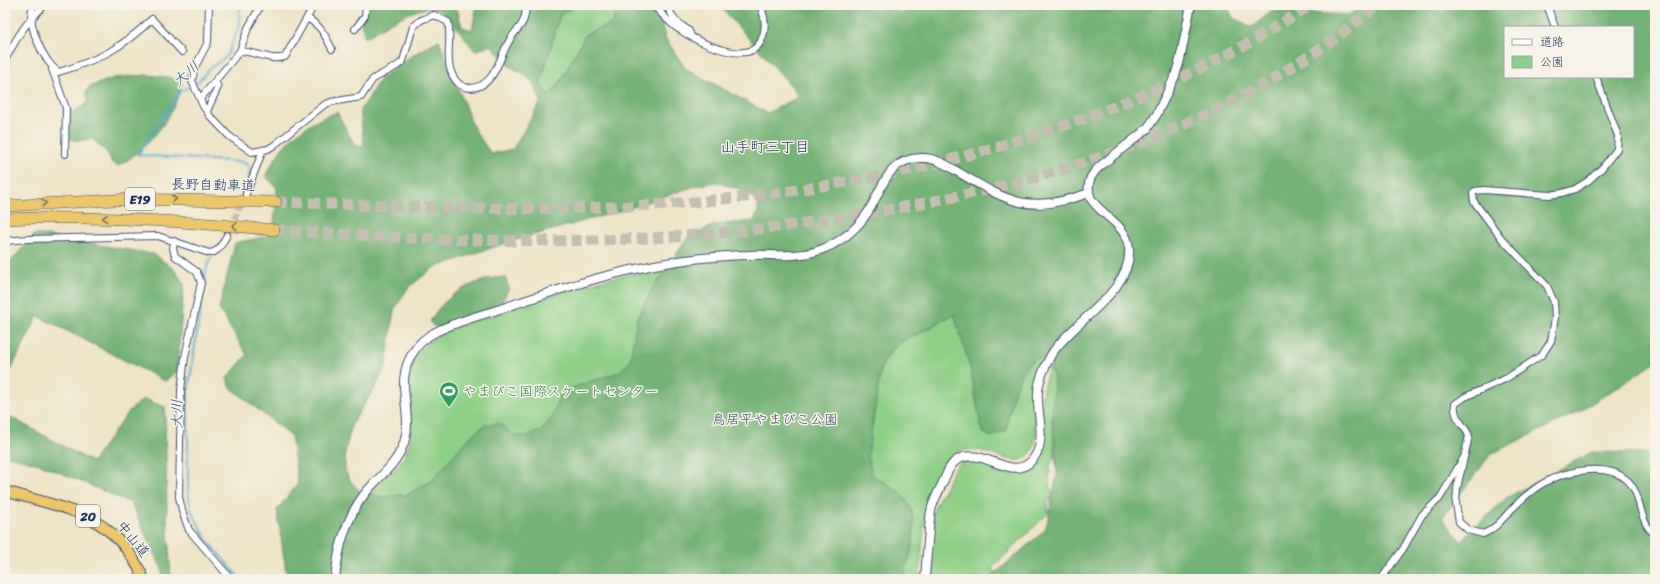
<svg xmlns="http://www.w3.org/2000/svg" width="1660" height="584" font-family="Sriracha,'Klee One',sans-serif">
<rect width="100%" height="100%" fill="#f7f3e8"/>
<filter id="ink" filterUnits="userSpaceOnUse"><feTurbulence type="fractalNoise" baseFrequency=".025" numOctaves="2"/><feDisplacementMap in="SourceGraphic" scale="8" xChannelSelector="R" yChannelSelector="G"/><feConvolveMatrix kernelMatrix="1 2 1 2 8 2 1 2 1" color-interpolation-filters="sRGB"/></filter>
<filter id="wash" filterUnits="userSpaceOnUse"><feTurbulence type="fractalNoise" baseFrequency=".012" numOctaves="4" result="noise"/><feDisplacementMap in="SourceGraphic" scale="16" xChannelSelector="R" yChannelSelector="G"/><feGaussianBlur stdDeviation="0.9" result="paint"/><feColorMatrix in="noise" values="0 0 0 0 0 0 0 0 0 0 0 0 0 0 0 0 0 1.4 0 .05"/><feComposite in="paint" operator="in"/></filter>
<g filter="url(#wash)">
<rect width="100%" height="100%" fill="#eee4c6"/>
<!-- green -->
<path fill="#8fd087" stroke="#558072" d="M 577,5 L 611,5 L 615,11 L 613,23 L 586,34 L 558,86 L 549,95 L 540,84 L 560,15 Z
M 820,254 L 1046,352 C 1041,365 1035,379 1033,393 C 1031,410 1041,439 1031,452 C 1011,481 966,418 940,473 L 941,477 L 930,504 L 926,505 L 919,579 L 339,579 C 345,560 352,541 359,522 C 362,514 363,504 368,497 C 378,480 401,469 407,451 C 419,419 396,384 415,356 C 432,331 467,324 494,315 C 541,299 588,282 636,273 C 697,261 759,259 820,254 Z
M 1052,362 L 1061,444 L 1050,465 L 1049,478 L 1050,488 L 1057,496 L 1048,501 L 1048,513 L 992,568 L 1003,579 L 928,579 C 929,560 929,529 933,512 C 936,503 942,493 947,485 C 949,479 952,473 955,468 C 974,444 1012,492 1037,462 C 1051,445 1041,425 1041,406 C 1042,390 1046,376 1052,362 Z"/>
<!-- forest -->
<path fill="#73b274" stroke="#477069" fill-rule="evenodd" d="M 369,5 L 456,5 L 462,27 L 472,30 L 477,5 L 577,5 L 560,15 L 540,84 L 549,95 L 558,86 L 586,34 L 613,23 L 615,11 L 610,5 L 658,5 L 665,38 L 685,68 L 767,113 L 798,97 L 794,89 L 719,5 L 880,5 L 903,13 L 917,5 L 1228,5 L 1232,17 L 1252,27 L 1272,11 L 1347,15 L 1367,5 L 1655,5 L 1655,363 L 1580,411 L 1491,454 L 1442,518 L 1461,541 L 1506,498 L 1592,452 L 1647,453 L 1655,457 L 1655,579 L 989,579 L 1045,530 L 1048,520 L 1057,473 L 1052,420 L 1054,378 L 1047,360 C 1044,360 1040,358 1038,358 C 1017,362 1009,414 1006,431 L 990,437 L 982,432 L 970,367 L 954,314 L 922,332 L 905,339 L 891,351 L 881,367 L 868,455 L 872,475 C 882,481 894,487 903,496 C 923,517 911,554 903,579 L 287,579 L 277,510 L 298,484 L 291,436 L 230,387 L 227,378 L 247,355 L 219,309 L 235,243 L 273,235 L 277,188 L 265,176 C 272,165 278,152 286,144 C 299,129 319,119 337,112 L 355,146 L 364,146 L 360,109 C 370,100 371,91 379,81 C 389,70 426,46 439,40 L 474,129 L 491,154 L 513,149 L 541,101 L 533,83 L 523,73 L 509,66 L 491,45 L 475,51 C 465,39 453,20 441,11 C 422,0 381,28 365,38 L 361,23 ZM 1505,27 L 1633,27 L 1633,77 L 1505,77 ZM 716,182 L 739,189 L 758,202 L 758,211 L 754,221 L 714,225 L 688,237 L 651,291 L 637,319 L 630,361 L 619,372 L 571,388 L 559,396 L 552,418 L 541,431 L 526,436 L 513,435 L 499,423 L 485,425 L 471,436 L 431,481 L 408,494 L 384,497 L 361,492 L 351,482 L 345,471 L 345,452 L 352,423 L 375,388 L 386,366 L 394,310 L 408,288 L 433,268 L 509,242 L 630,208 L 692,187 Z
M 146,75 L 169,77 L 182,83 C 174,117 148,149 118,166 L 112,163 C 106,146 102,151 93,139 C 83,140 73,144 66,135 C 68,106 70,118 88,102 L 86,93 L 89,87 L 114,78 Z
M 35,234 L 153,254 L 173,268 L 184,283 L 177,371 L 165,381 L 38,316 L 5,381 L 5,268 Z
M 505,277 L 509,288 L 503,300 L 487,310 L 443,327 L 433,326 L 430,322 C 443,295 476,278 505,277 Z
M 144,399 L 165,407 L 167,515 L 171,579 L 162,579 L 162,569 L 131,503 L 40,464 L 5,455 L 5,414 L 92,462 L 130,410 Z"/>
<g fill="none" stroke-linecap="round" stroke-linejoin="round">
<!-- stream -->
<path stroke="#53a8cf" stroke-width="2" d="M 241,5 L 239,11 L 240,24 L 227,56 L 209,69 L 199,81 L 180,92 L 138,155 L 242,162 L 248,165 L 250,171 L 247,179
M 213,254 L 207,266 L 188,392 L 188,492 L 191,510 L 207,540 L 240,579"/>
</g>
</g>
<g filter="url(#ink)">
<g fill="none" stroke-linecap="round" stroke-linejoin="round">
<!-- minor-tunnel -->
<path stroke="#c4c0b1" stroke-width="6" stroke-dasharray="6 3" stroke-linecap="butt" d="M 227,235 L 243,200"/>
<!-- motorway-tunnel -->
<path stroke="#c4c0b1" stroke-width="11" stroke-dasharray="11 5.5" stroke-linecap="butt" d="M 276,202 C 394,206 513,212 631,206 C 865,195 1114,136 1310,5
M 274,230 C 391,238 509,244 627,239 C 716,236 805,225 892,209 C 1071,178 1236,122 1378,5"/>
<!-- minor casing -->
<g stroke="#3b4a6e" stroke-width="8">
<path id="minor" d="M 34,5 C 24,20 44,64 59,72 C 101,59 120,49 152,19 L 182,52
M 209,5 L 208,42 L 195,67 L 192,81 L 203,106 L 210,116 L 229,136 L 252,152 L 268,149 L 273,146 L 324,105 L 331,102 L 361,97 L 373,79 L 397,66 L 403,61 L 413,27 L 421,20 L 434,15 L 448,22 C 453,42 441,67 459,84 C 463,87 467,88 471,88 C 494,87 499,59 508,43 C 517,25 525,30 526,5
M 653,5 C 662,14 670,24 680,30 C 697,42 749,67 761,41 C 767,28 765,17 760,5
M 666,5 L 675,20 L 689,31 L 691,36
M 1547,5 L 1555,27
M 307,18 C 321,26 325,35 332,49
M 355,29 L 365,16 L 366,5
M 240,51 C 255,51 271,62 285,57 L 314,5
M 5,60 C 18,36 24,24 45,5
M 52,69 L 66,108 L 65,154
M 1596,77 L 1618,136 L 1617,149 L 1602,168 L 1588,181 L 1575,189 L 1562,193 L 1549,195 L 1484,190 L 1475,191 L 1473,193 L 1474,202 L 1478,207 L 1502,239 L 1547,286 L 1554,302 L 1555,318 L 1551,341 L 1542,355 L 1507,378 L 1465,397 L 1455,404 C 1453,418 1464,424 1469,436 L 1457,488 L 1456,504 L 1459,522 L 1468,530 L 1483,534 C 1494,530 1502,520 1510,511 C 1534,486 1553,473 1588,470 C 1601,469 1615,470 1626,479 C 1643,493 1637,522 1655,534
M 200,99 L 240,51 L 248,28 L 261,5
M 207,111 L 218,87 L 215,81
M 246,194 L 263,150
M 5,241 L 28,239 L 158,236 L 209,253 C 219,253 222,243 227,235
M 174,241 L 173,248 L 175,256 L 197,272 L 201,283 L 185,357 L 181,390 L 179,497 L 183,514 L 189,530 L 231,579
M 1381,579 L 1403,549 L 1422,515 L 1440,498 L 1464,457"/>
</g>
<!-- tertiary casing -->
<g stroke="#3b4a6e" stroke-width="10">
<path id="tertiary" d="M 335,579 C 338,548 347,515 367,491 C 379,477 395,465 402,448 C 417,414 391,384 414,351 C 418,345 425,338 432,334 C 450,323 482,315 503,308 C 568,286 633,265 702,258 C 717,257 732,255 747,255 C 770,254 795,258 817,251 C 837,245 857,230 868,212 C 883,189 886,159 921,158 C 934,157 947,165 958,172 C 1010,203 1028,214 1089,193
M 925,579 C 926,562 928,545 929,528 C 930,521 930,513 932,507 C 935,498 939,490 943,482 C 947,474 949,465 957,460 C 982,444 1013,485 1033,459 C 1048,440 1036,414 1038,391 C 1039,379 1045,366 1051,355 C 1072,321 1133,292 1129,248 C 1127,225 1102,216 1091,199 C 1086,187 1089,176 1099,167 L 1147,129 L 1157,114 L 1175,76 L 1180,60 L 1191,5"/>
</g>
<!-- trunk casing -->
<g stroke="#3b4a6e" stroke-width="12">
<path id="trunk" d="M 5,491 C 68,510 114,512 144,579"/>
</g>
<!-- motorway casing -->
<g stroke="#3b4a6e" stroke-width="12">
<path id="motorway" d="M 5,206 L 132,199 L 276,202
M 5,219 C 95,215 184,221 274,230"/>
</g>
<!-- minor -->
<use href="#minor" stroke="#fff" stroke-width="6"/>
<!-- tertiary -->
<use href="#tertiary" stroke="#fff" stroke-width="8"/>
<!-- trunk -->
<use href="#trunk" stroke="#ecc669" stroke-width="10"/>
<!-- motorway -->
<use href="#motorway" stroke="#ecc669" stroke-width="11"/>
</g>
<!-- one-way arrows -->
<defs><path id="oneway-chevron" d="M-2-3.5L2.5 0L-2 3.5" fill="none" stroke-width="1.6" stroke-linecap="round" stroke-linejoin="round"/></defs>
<g stroke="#797363">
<use href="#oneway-chevron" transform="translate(174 199)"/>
<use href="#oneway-chevron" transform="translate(44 203) rotate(-3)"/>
<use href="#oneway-chevron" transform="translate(105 218) rotate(-178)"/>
<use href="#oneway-chevron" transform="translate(235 226) rotate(-175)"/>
</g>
</g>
<!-- icons -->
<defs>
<g id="stadium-pin" transform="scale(1)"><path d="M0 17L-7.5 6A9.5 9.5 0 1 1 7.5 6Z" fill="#2e9e5b" stroke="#f7f3e8"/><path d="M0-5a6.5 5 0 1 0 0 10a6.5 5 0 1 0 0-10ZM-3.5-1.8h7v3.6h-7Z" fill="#fff"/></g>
</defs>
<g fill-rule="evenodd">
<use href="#stadium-pin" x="449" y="391"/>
</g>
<g text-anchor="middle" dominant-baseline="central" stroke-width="3" stroke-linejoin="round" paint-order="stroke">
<!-- shield labels -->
<g fill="#f7f3e8" stroke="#5d6a87" stroke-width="1">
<rect x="125" y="188" width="30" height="22" rx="3"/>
<rect x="76" y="505" width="24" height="22" rx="3"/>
</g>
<g font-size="13" font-weight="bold" fill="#1b2f5e">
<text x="140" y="199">E19</text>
<text x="88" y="516">20</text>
</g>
<!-- street labels -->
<g font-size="14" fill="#1b2f5e" stroke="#f7f3e8">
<text transform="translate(213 185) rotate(1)">長野自動車道</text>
<text transform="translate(133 539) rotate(51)">中山道</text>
</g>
<!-- leisure labels -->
<g font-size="14" fill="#27864d" stroke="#f7f3e8" text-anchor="start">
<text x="463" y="391">やまびこ国際スケートセンター</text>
</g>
<!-- park labels -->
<g font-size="14" fill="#385768" stroke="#f7f3e8">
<text x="775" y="419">鳥居平やまびこ公園</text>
</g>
<!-- water labels -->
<g font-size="15" font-style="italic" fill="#2f5986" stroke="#f7f3e8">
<text transform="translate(186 74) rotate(-41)">大川</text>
<text transform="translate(177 414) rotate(-90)">大川</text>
</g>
<!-- neighbourhood labels -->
<g font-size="15" fill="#1b2f5e" stroke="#f7f3e8">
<text x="765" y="147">山手町三丁目</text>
</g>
</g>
<!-- margin -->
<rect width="1660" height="584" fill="none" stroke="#f7f3e8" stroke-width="20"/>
<!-- legend -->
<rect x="1504" y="26" width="130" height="52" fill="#f7f3e8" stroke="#9fa5b1"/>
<rect x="1512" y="39" width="20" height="6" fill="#ffffff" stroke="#9fa5b1"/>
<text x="1540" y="46" font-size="12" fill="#1b2f5e">道路</text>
<rect x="1512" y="56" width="20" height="12" fill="#8fd087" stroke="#9fa5b1"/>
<text x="1540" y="66" font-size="12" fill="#1b2f5e">公園</text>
</svg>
